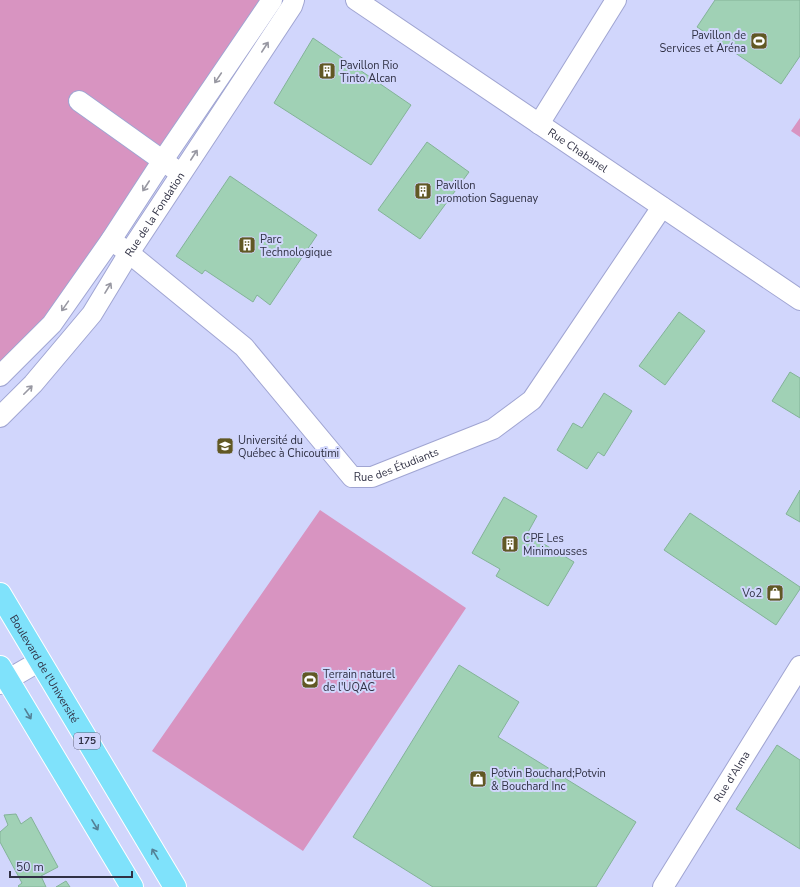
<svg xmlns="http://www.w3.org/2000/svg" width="800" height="887" font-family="'Nunito Sans',sans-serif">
<rect width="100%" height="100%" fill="#d1d6fc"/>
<!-- green -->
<path fill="#d894c1" d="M 0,0 L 272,0 L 111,240 L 0,376 Z
M 800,118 L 800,137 L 791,131 Z
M 320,510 L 466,608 L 303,851 L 152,751 Z"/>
<!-- building -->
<path fill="#a0d1b5" stroke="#83b398" d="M 715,0 L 800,0 L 800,56 L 781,84 L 697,27 Z
M 313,38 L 411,105 L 371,165 L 274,103 Z
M 427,142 L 469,172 L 420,239 L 378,210 Z
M 230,176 L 317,235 L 270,305 L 257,295 L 253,302 L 205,270 L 202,274 L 176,256 Z
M 679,312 L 705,331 L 665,385 L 639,366 Z
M 790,372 L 800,378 L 800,418 L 772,401 Z
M 604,393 L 632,411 L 604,456 L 598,452 L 587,469 L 557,450 L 573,423 L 582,428 Z
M 800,490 L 800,522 L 786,514 Z
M 504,497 L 537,516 L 527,534 L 574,562 L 548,606 L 496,576 L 500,569 L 472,553 Z
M 690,513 L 800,587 L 800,589 L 776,625 L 664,550 Z
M 459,665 L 519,702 L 498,737 L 636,822 L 596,887 L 433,887 L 353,837 Z
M 777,745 L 800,760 L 800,849 L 736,809 Z
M 16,814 L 21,824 L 31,817 L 58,867 L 41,876 L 46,887 L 19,887 L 18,886 L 22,883 L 0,842 L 0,832 L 8,825 L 4,815 Z
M 66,881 L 70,887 L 56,887 Z"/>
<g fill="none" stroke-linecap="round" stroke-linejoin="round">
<!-- minor casing -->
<g stroke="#a0a5d2" stroke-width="22">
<g id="minor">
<path id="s1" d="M 356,0 L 800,300"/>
<path d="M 79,101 L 173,168"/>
<path d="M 539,124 L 616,0"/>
<path id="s2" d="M 111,240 L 129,253 L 244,347 L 352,477 L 372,477 L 493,429 L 532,400 L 662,207"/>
<path d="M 0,376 L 52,324 L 111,240 L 163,160 L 272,0"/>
<path id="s3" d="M 0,417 L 33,384 L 92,314 L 129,253 L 292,6 L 294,0"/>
<path d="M 0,684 L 40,661"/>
<path id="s4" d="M 663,887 L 800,666"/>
</g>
</g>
<!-- major casing -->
<g stroke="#fff" stroke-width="24">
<g id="major">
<path id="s5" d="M 0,594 L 175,887"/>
<path d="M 0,667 L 132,887"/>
</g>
</g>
<!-- minor -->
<use href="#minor" stroke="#fff" stroke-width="20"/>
<!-- major -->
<use href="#major" stroke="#7fe2fb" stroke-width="22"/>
</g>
<!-- one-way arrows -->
<defs><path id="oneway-shaft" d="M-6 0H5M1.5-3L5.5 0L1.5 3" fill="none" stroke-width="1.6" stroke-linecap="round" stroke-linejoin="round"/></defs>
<g stroke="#9898a2">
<use href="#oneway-shaft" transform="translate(265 47) rotate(-57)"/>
<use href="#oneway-shaft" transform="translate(218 78) rotate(124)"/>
<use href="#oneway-shaft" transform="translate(194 155) rotate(-57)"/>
<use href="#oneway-shaft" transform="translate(146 186) rotate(123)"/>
<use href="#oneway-shaft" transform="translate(108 288) rotate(-59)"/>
<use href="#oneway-shaft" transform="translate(65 306) rotate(125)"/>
<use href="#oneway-shaft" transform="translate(28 390) rotate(-45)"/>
</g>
<g stroke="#548196">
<use href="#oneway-shaft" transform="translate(28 714) rotate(59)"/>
<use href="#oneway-shaft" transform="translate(95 825) rotate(59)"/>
<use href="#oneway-shaft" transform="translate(155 854) rotate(-121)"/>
</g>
<!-- icons -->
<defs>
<g id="stadium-square" transform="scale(0.9)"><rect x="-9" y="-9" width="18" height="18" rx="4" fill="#615824" stroke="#d1d6fc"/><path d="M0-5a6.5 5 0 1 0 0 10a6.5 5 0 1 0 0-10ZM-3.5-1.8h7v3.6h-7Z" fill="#fff"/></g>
<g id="building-square" transform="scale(0.9)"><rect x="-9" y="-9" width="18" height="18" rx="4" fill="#615824" stroke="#d1d6fc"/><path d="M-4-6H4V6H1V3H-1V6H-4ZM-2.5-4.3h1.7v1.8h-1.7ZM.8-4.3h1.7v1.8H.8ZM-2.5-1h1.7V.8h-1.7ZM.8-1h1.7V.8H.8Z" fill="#fff"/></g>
<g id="university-square" transform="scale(0.9)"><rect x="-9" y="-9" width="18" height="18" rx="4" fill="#615824" stroke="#d1d6fc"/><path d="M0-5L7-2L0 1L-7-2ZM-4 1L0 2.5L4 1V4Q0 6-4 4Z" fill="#fff"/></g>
<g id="shop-square" transform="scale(0.9)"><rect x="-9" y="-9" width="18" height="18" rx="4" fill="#615824" stroke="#d1d6fc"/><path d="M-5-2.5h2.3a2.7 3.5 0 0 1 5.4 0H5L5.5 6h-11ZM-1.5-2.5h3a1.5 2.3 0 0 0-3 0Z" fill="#fff"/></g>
</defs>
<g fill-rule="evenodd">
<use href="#stadium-square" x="759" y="41"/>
<use href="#building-square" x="327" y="71"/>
<use href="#building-square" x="423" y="191"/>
<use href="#building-square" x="247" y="245"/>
<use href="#university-square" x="225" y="446"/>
<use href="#building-square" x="510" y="544"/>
<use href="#shop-square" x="775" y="593"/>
<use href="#stadium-square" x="310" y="680"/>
<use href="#shop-square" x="478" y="779"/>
</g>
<g text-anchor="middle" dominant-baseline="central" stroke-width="4" stroke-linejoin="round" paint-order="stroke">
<!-- shield labels -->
<rect fill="#d1d6fc" stroke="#60627b" stroke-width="1" x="74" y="733" width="26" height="16" rx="3"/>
<g font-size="10" font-weight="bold" fill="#303144">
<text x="87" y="741">175</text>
</g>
<!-- poi labels -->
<g font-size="11" fill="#303144" stroke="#d1d6fc" text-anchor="start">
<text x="746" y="35" text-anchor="end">Pavillon de<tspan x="746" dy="13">Services et Aréna</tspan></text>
<text x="340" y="65">Pavillon Rio<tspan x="340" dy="13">Tinto Alcan</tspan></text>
<text x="436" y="185">Pavillon<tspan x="436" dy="13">promotion Saguenay</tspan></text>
<text x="260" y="239">Parc<tspan x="260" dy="13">Technologique</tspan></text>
<text x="238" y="440">Université du<tspan x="238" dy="13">Québec à Chicoutimi</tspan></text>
<text x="523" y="538">CPE Les<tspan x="523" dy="13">Minimousses</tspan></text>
<text x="762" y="593" text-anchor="end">Vo2</text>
<text x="323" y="674">Terrain naturel<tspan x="323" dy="13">de l'UQAC</tspan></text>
<text x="491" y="773">Potvin Bouchard;Potvin<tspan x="491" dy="13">&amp; Bouchard Inc</tspan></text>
</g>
<!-- street labels -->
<g font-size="11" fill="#303144" stroke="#d1d6fc">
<text stroke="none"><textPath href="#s1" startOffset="268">Rue Chabanel</textPath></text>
<text stroke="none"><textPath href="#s3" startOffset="256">Rue de la Fondation</textPath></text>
<text stroke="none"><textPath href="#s2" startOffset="386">Rue des Étudiants</textPath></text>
<text stroke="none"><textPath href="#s5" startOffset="87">Boulevard de l'Université</textPath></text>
<text stroke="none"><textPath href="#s4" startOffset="130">Rue d'Alma</textPath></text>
</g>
</g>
<!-- scale -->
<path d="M10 871v6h122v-6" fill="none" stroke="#303144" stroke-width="2"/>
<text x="16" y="871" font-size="12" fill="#303144" stroke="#d1d6fc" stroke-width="3" paint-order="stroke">50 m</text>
</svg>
